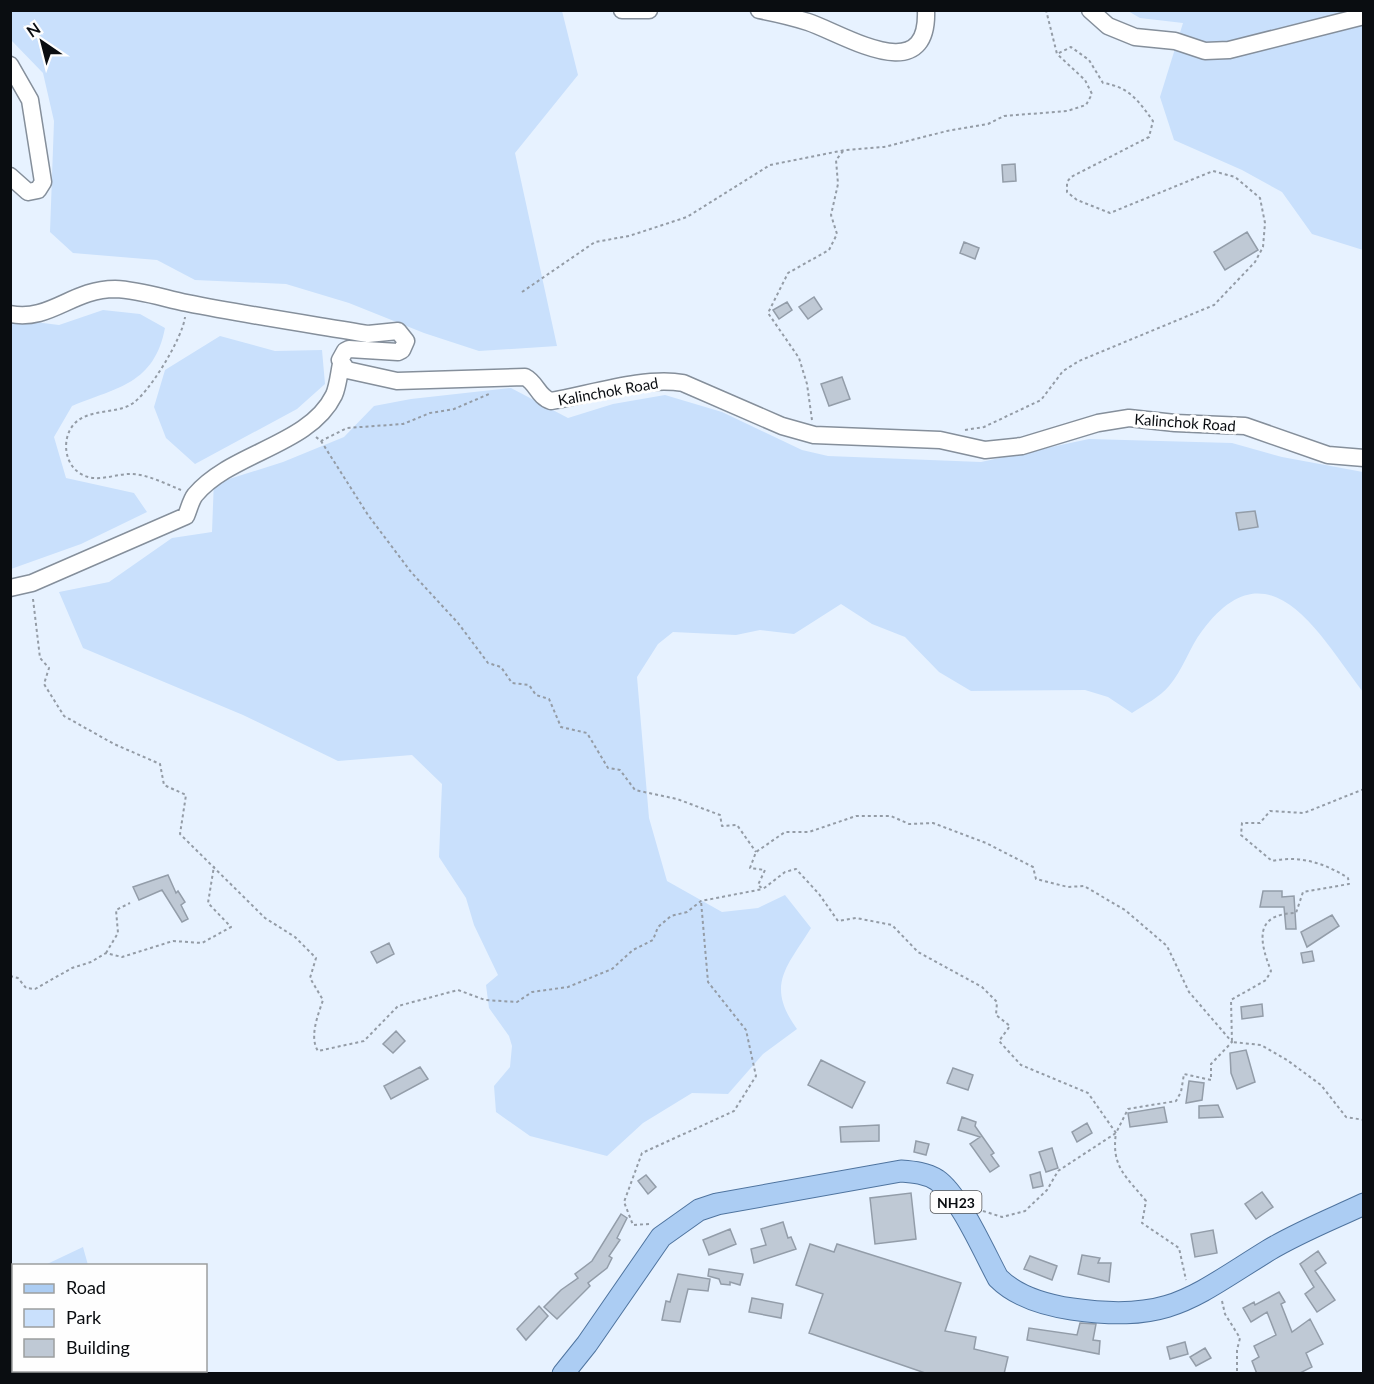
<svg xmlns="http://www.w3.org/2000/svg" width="1374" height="1384" font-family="Lato,sans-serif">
<rect width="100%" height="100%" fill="#e7f2ff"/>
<!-- green -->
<path fill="#c9e0fc" d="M 10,11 L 562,11 L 578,75 L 515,153 L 557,346 L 479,351 L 424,333 L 349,303 L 286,284 L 195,280 L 157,260 L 73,253 L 50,232 L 54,121 L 43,73 L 11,40 Z
M 1128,11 L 1363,11 L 1363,250 L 1312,234 L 1282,192 L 1242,170 L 1174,140 L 1160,97 L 1183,23 L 1140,18 Z
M 103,310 L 140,314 L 165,328 C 154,384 118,387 72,406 L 54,437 L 66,478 L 134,493 L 147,512 L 81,544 L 11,569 L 11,319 L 59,325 Z
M 220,336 L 275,351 L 322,350 L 325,384 L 297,409 L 195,464 L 166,438 L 154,407 L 165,370 Z
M 511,388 L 568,418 L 613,404 L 665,395 L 722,412 L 802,450 L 828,456 L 981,462 L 1089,439 L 1232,443 L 1282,457 L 1363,472 L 1363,692 C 1321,638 1270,539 1202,631 C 1189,648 1183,670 1169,686 C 1160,697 1144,705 1132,713 L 1108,697 L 1085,690 L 971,691 L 939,672 L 905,637 L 872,624 L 841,604 L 794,634 L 760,630 L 736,635 L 673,632 L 658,644 L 637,677 L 649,818 L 667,881 L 722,912 L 758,908 L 785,895 L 811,928 C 787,967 765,985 797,1029 L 763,1054 L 728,1094 L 692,1093 L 643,1123 L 607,1156 L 530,1136 L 496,1112 L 494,1086 L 510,1067 L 512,1046 L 509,1036 L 489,1008 L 486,985 L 498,975 L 474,925 L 466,898 L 439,857 L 442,784 L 412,755 L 338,761 L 243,715 L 83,648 L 59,592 L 109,582 L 172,538 L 212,532 L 214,479 L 229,479 L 283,462 L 344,437 L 374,406 L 411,399 Z
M 83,1247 L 88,1265 L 45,1265 Z
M 10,1266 L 14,1268 L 14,1370 L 42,1371 L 40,1373 L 11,1373 Z"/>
<!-- building -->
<path fill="#bfc9d5" stroke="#939da9" stroke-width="1.5" d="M 1015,164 L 1016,181 L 1003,182 L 1002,165 Z
M 1247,232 L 1258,250 L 1225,270 L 1214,252 Z
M 964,242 L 979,248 L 975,259 L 960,253 Z
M 814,297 L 822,309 L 808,319 L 799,307 Z
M 787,302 L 792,310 L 779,319 L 773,310 Z
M 842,377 L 850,399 L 829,406 L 821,384 Z
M 1255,511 L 1258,527 L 1239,530 L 1236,513 Z
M 168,875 L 176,893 L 178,891 L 185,902 L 181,905 L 188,919 L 182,922 L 162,890 L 139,900 L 133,887 Z
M 1263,891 L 1282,891 L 1282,897 L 1294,896 L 1296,929 L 1286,929 L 1284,907 L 1260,907 Z
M 1332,915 L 1339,926 L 1307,947 L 1301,932 Z
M 389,943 L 394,954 L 377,963 L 371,952 Z
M 1312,951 L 1314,961 L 1303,963 L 1301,953 Z
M 1262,1004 L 1263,1016 L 1242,1019 L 1241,1007 Z
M 396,1031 L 405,1041 L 393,1053 L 383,1044 Z
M 1246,1050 L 1255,1082 L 1237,1089 L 1231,1073 L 1230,1053 Z
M 821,1060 L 865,1082 L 852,1108 L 808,1085 Z
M 420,1067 L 428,1079 L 391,1099 L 384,1086 Z
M 953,1068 L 973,1075 L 968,1090 L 947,1083 Z
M 1189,1081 L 1204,1083 L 1202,1100 L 1186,1103 Z
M 1218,1105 L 1223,1117 L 1199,1118 L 1199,1106 Z
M 1164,1107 L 1167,1122 L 1130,1127 L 1128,1113 Z
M 962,1117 L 976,1122 L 975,1126 L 994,1153 L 991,1155 L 999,1166 L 990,1172 L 970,1144 L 980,1137 L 958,1130 Z
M 1087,1123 L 1092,1133 L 1077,1142 L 1072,1132 Z
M 879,1125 L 879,1141 L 841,1142 L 840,1127 Z
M 916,1141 L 929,1144 L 926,1155 L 914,1152 Z
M 1052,1148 L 1058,1168 L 1046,1172 L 1039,1152 Z
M 1040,1172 L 1043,1186 L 1033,1188 L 1030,1175 Z
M 646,1175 L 656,1187 L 648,1194 L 638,1181 Z
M 1262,1192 L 1273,1207 L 1256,1219 L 1245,1204 Z
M 911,1193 L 916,1239 L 875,1244 L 870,1198 Z
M 621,1214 L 627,1218 L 617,1238 L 620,1240 L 609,1256 L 612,1258 L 607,1268 L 588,1283 L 590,1286 L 557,1319 L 544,1307 L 561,1290 L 578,1278 L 575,1274 L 592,1261 Z
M 783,1222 L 788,1238 L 791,1237 L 796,1249 L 754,1263 L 751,1249 L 766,1245 L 761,1229 Z
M 730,1229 L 736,1244 L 709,1255 L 703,1240 Z
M 1213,1230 L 1217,1253 L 1195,1257 L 1191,1234 Z
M 810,1244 L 834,1252 L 837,1244 L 961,1283 L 945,1331 L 976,1337 L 974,1349 L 1008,1357 L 1004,1374 L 928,1374 L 809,1333 L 823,1294 L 796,1285 Z
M 1318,1251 L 1326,1263 L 1315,1271 L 1335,1300 L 1317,1312 L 1305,1294 L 1314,1287 L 1300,1264 Z
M 1082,1255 L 1100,1258 L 1098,1263 L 1111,1263 L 1109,1282 L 1078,1274 Z
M 1030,1256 L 1057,1266 L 1052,1280 L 1024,1269 Z
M 709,1269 L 743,1274 L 740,1285 L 730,1282 L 730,1285 L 721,1284 L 719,1279 L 708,1276 Z
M 678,1274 L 710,1279 L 708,1291 L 688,1289 L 680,1322 L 662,1320 L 666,1301 L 670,1302 Z
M 1279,1292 L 1285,1302 L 1281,1304 L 1292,1332 L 1310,1319 L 1323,1344 L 1306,1353 L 1312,1367 L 1298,1374 L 1257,1374 L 1252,1361 L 1259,1357 L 1254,1346 L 1276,1335 L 1267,1312 L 1251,1322 L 1243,1308 L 1254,1302 L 1255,1305 Z
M 752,1298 L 783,1304 L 781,1318 L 749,1312 Z
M 539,1306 L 548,1316 L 526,1340 L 517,1329 Z
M 1080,1323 L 1096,1324 L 1093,1340 L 1100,1341 L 1099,1354 L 1027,1340 L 1029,1328 L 1077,1335 Z
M 1185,1342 L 1188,1354 L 1170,1359 L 1167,1347 Z
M 1205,1348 L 1211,1358 L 1196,1366 L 1190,1357 Z"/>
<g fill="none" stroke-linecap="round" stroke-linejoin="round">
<!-- minor casing -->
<g stroke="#858f9b" stroke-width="19">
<path id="minor" d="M 622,10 L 649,10
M 759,10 C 775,13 792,17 808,22 C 844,34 929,90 926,10
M 1090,10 L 1108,26 L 1135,37 L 1175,41 L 1205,51 L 1229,50 L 1364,16
M 10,65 L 30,100 L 43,182 L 38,190 L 28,192 L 10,176
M 10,314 C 50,322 72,289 115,289 C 140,290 163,298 187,303 C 247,315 308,324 368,334 L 398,331 L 406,341 L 402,350 L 398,352 L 349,349 L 345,351 L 340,360 L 347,370 L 397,381 L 525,377 C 537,383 538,397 551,401 C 591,394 645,376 683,383 L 782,426 L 814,435 L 940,440 L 985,450 L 1022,446 L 1098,423 L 1129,418 L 1175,423 L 1245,426 L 1328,455 L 1364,458
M 10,588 L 32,583 L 186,516 C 189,509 191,500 195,495 C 231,452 309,446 334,395 C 338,386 339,373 341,364"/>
</g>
<!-- major casing -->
<g stroke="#4f749f" stroke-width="23">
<path id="major" d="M 563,1374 L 587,1344 L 661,1237 L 699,1210 L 717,1204 L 901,1171 C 914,1172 926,1173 937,1180 C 959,1195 984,1252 998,1278 C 1017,1297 1045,1305 1072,1309 C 1169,1323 1191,1298 1269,1250 C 1299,1232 1332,1219 1364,1204"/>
</g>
<!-- path -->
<path stroke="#949ca6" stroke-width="2" stroke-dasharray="3 3" stroke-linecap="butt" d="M 522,292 L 595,242 L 629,236 L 687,217 L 770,165 L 845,150 L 884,147 L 947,131 L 988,124 L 1004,116 L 1067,111 L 1086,105 L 1092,94 L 1085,80 L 1057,54
M 812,420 L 807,384 L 799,358 L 768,313 L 788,273 L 829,250 L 837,234 L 831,215 L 838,184 L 836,160 L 844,150
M 965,430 L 984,427 L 1041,400 L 1063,371 L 1079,361 L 1214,305 L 1255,262 L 1263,247 L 1265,223 L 1260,198 L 1235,177 L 1213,171 L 1110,213 L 1077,200 L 1067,192 L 1067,182 L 1071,177 L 1149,137 L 1153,121 C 1138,100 1129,87 1103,83 L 1089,60 L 1071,47 L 1057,54 L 1046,10
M 316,437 L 321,441 L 347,428 L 403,424 L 430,413 L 454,409 L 489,394
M 321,441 L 368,515 L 411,572 L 458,623 L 488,663 L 501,667 L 512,683 L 529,685 L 536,695 L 549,699 L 561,727 L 587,733 L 608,768 L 620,770 L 635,790 L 677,799 L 720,815 L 722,826 L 737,825 L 756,852
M 181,490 C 166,484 149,475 133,474 C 117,473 98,483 83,475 C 64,466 61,439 74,424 C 88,409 113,414 130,405 C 148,396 183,337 185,317
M 33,599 L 40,658 L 49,668 L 44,684 L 64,716 L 114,744 L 160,764 L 164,785 L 186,795 L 180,834 L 265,918 L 295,937 L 316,958 L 310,978 L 323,1000 C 318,1015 309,1037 318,1051 L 364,1041 L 398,1006 L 458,990 L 485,1000 L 517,1002 L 532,992 L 568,987 L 612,969 L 633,950 L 653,940 L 658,927 L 671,916 L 687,912 L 701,901 L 763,889
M 1364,789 L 1304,813 L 1270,811 L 1260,823 L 1242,823 L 1241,835 L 1272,861 C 1299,855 1325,863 1348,878 L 1349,884 L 1303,892 L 1296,913 C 1254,914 1259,940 1271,971 L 1266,980 L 1231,1000 L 1232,1042 L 1261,1045 L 1287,1060 L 1321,1085 L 1346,1117 L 1364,1120
M 106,953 L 118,933 L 116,910 L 130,903
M 10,976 L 18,978 L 26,988 L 35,989 L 72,968 L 91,962 L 106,953 L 122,957 L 173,941 L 202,943 L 231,927 L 208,903 L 214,866
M 983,1211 L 1002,1217 L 1025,1211 L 1047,1190 L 1058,1171 L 1116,1133 L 1128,1109 L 1176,1101 L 1181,1092 L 1184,1074 L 1211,1080 L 1211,1064 L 1232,1042 L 1189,992 L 1167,946 L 1125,910 L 1084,886 L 1068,887 L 1036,879 L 1033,867 L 986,843 L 933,823 L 909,824 L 891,816 L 856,816 L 809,832 L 785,832 L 756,852 L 750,868 L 765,870 L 758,885 L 763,889 L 785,872 L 796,869 L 819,894 L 838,921 L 856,918 L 892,925 L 918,952 L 982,987 L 997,1002 L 996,1015 L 1010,1026 L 999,1041 L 1021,1065 L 1088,1093 L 1116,1133 C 1111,1167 1126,1176 1146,1201 L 1142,1223 L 1179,1248 L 1186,1280
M 649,1224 L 633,1225 L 624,1202 L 642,1153 L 734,1111 L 756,1076 L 746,1030 L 708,982 L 701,901
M 1222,1301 L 1225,1314 L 1240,1338 L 1237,1350 L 1237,1374"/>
<!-- minor -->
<use href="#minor" stroke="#fff" stroke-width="16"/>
<!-- major -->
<use href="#major" stroke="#accdf3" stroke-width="21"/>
</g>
<g text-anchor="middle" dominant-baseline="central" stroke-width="6" stroke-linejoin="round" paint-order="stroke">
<!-- shield labels -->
<rect fill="#fefefe" stroke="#535558" stroke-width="1.5" x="930.5" y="1191" width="51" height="22" rx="4.5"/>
<g font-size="14" font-weight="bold" fill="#0a0d11">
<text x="956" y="1202">NH23</text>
</g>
<!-- street labels -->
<g font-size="15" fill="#0a0d11" stroke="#fefefe">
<text transform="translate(608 391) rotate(-10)">Kalinchok Road</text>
<text transform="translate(1185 422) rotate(4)">Kalinchok Road</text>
</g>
</g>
<!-- border -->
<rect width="1374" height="1384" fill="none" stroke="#0a0d11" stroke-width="24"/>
<!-- legend -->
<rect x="12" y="1264" width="195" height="108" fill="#fefefe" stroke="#9c9e9f" stroke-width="1.5"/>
<rect x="24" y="1284" width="30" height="9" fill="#accdf3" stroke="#9c9e9f" stroke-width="1.5"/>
<text x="66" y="1294" font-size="18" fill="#0a0d11">Road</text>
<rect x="24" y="1309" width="30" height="18" fill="#c9e0fc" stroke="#9c9e9f" stroke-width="1.5"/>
<text x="66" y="1324" font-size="18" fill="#0a0d11">Park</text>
<rect x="24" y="1339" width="30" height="18" fill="#bfc9d5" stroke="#9c9e9f" stroke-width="1.5"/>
<text x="66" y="1354" font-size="18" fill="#0a0d11">Building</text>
<!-- north arrow -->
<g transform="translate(42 42) rotate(325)" stroke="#fefefe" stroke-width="4.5" paint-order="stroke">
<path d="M0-4.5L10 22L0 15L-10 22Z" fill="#0a0d11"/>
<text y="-9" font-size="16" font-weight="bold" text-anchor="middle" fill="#0a0d11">N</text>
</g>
</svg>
